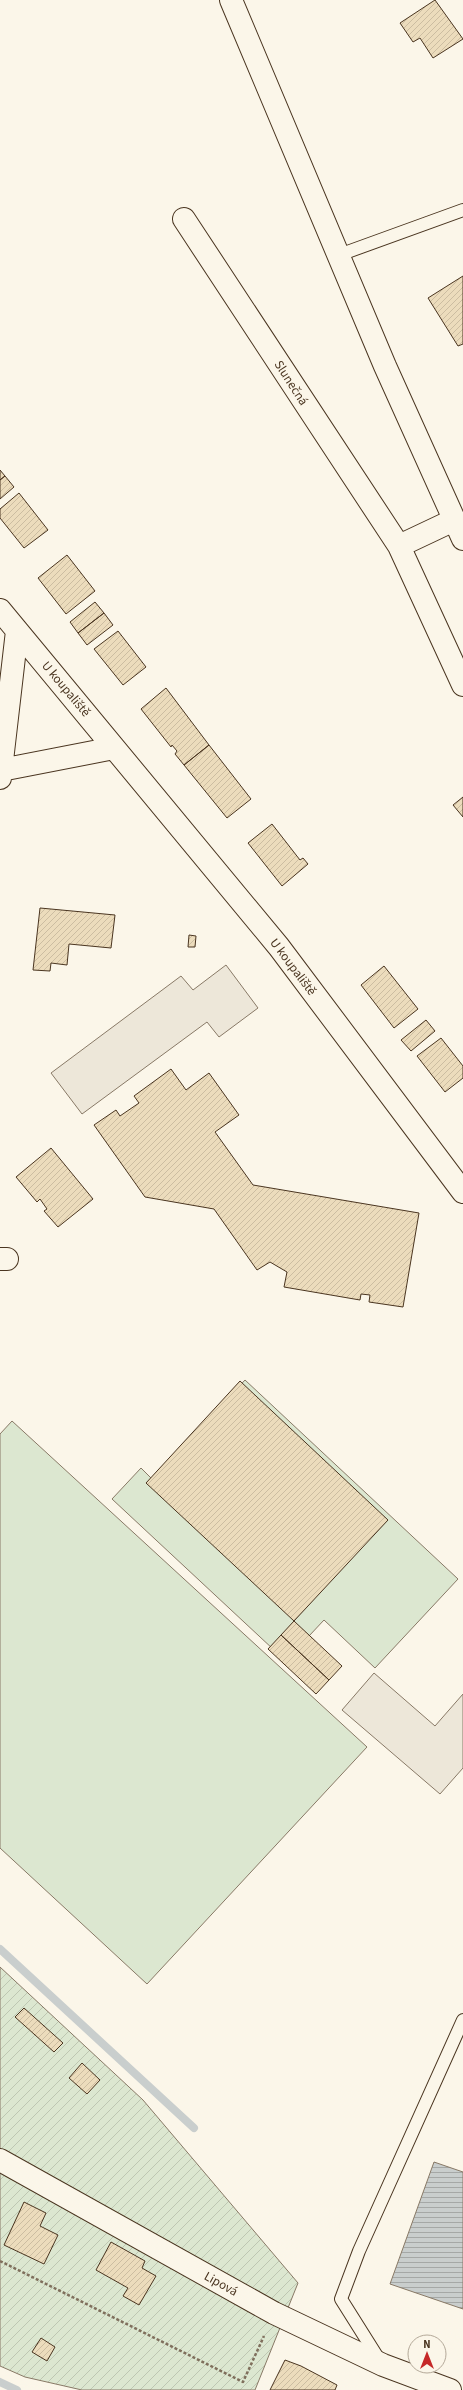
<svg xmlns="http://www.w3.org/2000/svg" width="463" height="2390" font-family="'Source Sans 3',sans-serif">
<defs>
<pattern id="garden-furrows" width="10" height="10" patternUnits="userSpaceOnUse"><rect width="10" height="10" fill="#dce7d0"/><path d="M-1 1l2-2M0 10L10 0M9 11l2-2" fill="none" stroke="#bec7b2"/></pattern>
<pattern id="water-rules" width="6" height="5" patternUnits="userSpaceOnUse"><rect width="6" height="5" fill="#c9cecd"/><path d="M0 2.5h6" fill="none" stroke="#a5a8a6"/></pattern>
<pattern id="building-hatch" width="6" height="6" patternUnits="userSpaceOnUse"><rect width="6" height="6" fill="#ecdcbc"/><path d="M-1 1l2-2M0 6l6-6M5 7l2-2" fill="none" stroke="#ccbda1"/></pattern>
</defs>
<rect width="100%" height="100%" fill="#fbf6e9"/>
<!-- garden -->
<path fill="url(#garden-furrows)" stroke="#887966" d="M 0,1967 L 143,2100 L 298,2283 L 255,2390 L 82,2390 L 25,2377 L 0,2366 Z"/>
<!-- pitch -->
<path fill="#dce7d0" stroke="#887966" d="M 245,1380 L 458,1579 L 375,1668 L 324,1620 L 309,1636 L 318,1691 L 112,1499 L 141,1468 L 152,1479 Z
M 12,1421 L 367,1747 L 147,1984 L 0,1848 L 0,1434 Z"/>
<!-- parking -->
<path fill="#ede7d9" stroke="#887966" d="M 226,965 L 258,1008 L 219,1037 L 207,1022 L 82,1114 L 51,1073 L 181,976 L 193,990 Z
M 374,1673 L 435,1726 L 463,1694 L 463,1768 L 440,1794 L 342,1710 Z"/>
<!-- water -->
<path fill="url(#water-rules)" stroke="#887966" d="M 434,2162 L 463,2172 L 463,2309 L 390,2284 Z"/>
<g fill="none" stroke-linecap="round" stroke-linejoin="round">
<!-- stream -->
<path stroke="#c9cecd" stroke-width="8" d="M 0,1949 L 194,2128
M 0,2382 L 17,2390"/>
</g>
<!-- building -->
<path fill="url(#building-hatch)" stroke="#4a3520" d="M 435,0 L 463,39 L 433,58 L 420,38 L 413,42 L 400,23 Z
M 463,276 L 463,344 L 458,346 L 428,298 Z
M 0,470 L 5,476 L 0,480 Z
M 5,476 L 14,487 L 0,499 L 0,480 Z
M 19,493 L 48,530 L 24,548 L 0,518 L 0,509 Z
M 67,555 L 95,591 L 66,614 L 38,578 Z
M 95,602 L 104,613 L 78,633 L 70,622 Z
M 104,613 L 113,625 L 87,645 L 78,633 Z
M 118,631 L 146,667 L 123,685 L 94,649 Z
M 166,688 L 209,745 L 184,765 L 175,754 L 177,751 L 172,745 L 171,747 L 141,709 Z
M 209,745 L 251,799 L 227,818 L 184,765 Z
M 463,797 L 463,817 L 453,805 Z
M 272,824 L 300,860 L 303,858 L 308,864 L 282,886 L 248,843 Z
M 40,908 L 115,915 L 111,948 L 69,944 L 67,965 L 51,963 L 50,971 L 33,970 Z
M 189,935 L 196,936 L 195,947 L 188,947 Z
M 384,966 L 418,1009 L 394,1028 L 361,985 Z
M 426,1020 L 435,1031 L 411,1051 L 401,1040 Z
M 441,1038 L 463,1066 L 463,1078 L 445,1092 L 417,1056 Z
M 171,1069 L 186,1090 L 209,1073 L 239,1115 L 215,1132 L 253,1185 L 419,1213 L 403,1307 L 369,1302 L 370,1295 L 361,1294 L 360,1300 L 284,1287 L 287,1272 L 270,1262 L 257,1270 L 214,1209 L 145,1197 L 94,1125 L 116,1110 L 120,1116 L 139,1103 L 134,1096 Z
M 51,1148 L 93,1199 L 58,1227 L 44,1211 L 47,1209 L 40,1199 L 37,1202 L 16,1177 Z
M 240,1381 L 388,1520 L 294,1621 L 146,1483 Z
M 294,1621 L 342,1666 L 329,1680 L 281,1635 Z
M 281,1635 L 329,1680 L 316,1694 L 268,1649 Z
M 24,2008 L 63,2043 L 54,2052 L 15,2017 Z
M 82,2063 L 100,2080 L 87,2094 L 69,2078 Z
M 24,2202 L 46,2213 L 40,2226 L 58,2235 L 44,2264 L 4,2245 Z
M 111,2242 L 145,2261 L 142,2268 L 156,2276 L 139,2305 L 123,2296 L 128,2288 L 96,2270 Z
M 41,2338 L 55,2347 L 47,2361 L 32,2352 Z
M 285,2360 L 301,2366 L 337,2385 L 335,2390 L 270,2390 Z"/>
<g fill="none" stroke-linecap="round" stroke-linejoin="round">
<!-- service casing -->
<g stroke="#4a3520" stroke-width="14">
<path id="service" d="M 339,255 L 463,210
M 380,2361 L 341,2299 L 359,2251 L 463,2020"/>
</g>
<!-- minor casing -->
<g stroke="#4a3520" stroke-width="24">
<path id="minor" d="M 184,219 L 399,546 L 463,685
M 399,546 L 454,520
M 0,610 L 279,947 L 463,1192
M 1,770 L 114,748
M 0,778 L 17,631
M 0,1259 L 7,1259
M 0,2160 L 274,2313 L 383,2365 L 450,2390"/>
</g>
<!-- tertiary casing -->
<g stroke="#4a3520" stroke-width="24">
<path id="tertiary" d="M 231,0 L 385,366 L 463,539"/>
</g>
<!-- path -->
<path stroke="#7f6f5c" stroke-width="2.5" stroke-dasharray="3 2" stroke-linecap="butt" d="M 0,2261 L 243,2382 L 264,2336"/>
<!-- service -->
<use href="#service" stroke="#fbf6e9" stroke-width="12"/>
<!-- minor -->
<use href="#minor" stroke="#fbf6e9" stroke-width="22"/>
<!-- tertiary -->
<use href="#tertiary" stroke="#fbf6e9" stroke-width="22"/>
</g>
<g text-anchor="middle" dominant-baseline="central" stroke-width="3" stroke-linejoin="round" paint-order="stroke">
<!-- street labels -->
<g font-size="13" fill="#4a3520" stroke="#fbf6e9">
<text transform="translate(291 383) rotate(57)">Slunečná</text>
<text transform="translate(66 689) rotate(50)">U koupaliště</text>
<text transform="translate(293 967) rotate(53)">U koupaliště</text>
<text transform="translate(221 2284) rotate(29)">Lipová</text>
</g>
</g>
<!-- north arrow -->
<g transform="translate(427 2354)"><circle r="19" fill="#fbf6e9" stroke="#b4a999"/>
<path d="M0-3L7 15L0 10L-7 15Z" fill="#c62828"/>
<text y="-6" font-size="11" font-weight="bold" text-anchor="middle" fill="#4a3520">N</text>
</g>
</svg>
